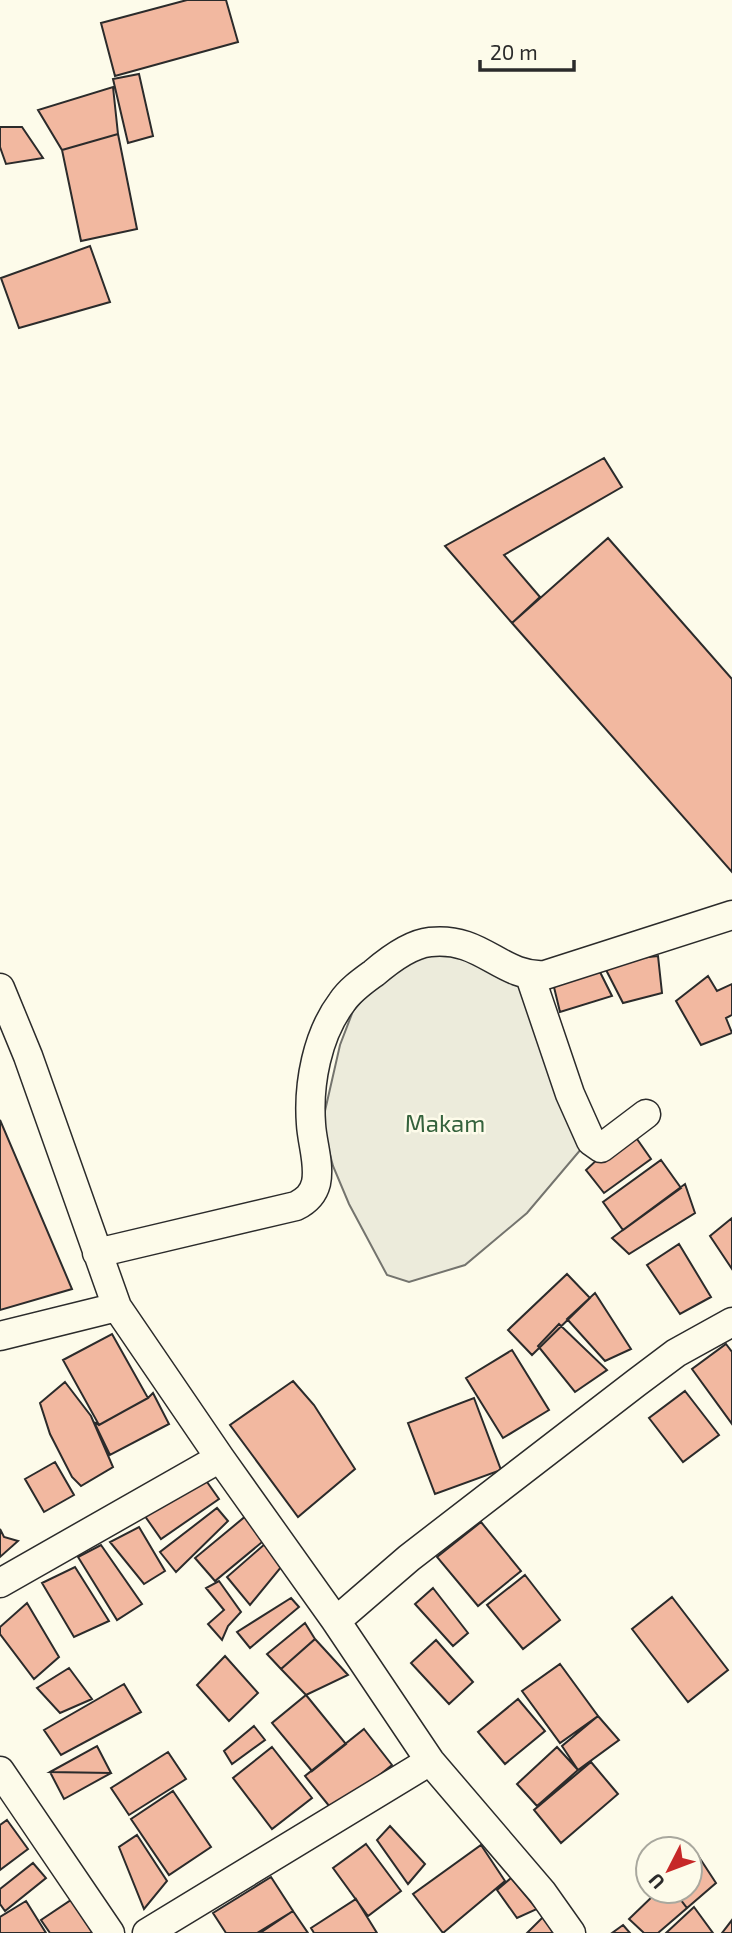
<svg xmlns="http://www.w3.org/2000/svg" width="732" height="1933" font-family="'Exo 2',sans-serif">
<rect width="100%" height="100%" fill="#fdfbea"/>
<!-- green -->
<path fill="#ecebdb" stroke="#74746e" stroke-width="2" d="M 435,951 L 464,953 L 519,983 L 582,1148 L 527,1213 L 465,1265 L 409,1282 L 387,1275 L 349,1204 L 333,1166 L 322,1124 L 340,1045 L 353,1011 L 376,984 L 408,962 Z"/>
<!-- building -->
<path fill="#f2b8a0" stroke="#2b2b2b" stroke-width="2" d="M 187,0 L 226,0 L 238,42 L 115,76 L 101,23 Z
M 139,74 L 153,136 L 128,143 L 113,79 Z
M 113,87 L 118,134 L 62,150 L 38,110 Z
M 0,127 L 22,127 L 43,158 L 6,164 L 0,147 Z
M 118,134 L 137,229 L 81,241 L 62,150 Z
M 90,246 L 110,302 L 19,328 L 1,278 Z
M 604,458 L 622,487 L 504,555 L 540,597 L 512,623 L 445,546 Z
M 608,538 L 732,679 L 732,872 L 512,623 Z
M 658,956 L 662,993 L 623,1003 L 602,962 Z
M 600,972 L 612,996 L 560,1012 L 553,983 Z
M 708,976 L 717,991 L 732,984 L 732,1015 L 726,1018 L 732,1033 L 701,1045 L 676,1001 Z
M 0,1120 L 72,1289 L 0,1310 Z
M 630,1129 L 651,1159 L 604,1193 L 586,1170 Z
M 661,1160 L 681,1188 L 623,1230 L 603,1202 Z
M 685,1184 L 695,1213 L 629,1254 L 612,1238 Z
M 732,1218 L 732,1269 L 710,1236 Z
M 679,1244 L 711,1297 L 680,1314 L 647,1265 Z
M 567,1274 L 590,1298 L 532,1355 L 508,1330 Z
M 595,1293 L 631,1349 L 605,1361 L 567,1319 Z
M 559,1324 L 607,1370 L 575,1392 L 538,1346 Z
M 112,1334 L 148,1398 L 99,1425 L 63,1360 Z
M 726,1344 L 732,1352 L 732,1424 L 692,1369 Z
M 512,1350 L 549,1410 L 503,1438 L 466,1378 Z
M 293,1381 L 314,1405 L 355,1469 L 298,1517 L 230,1425 Z
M 65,1382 L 91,1416 L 113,1467 L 81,1486 L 72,1477 L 50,1434 L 40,1403 Z
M 685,1391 L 719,1435 L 683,1462 L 649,1418 Z
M 153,1393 L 169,1424 L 110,1455 L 94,1422 L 99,1425 L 148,1398 Z
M 474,1398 L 501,1470 L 435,1494 L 408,1423 Z
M 55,1462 L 74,1495 L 44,1512 L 25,1479 Z
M 200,1472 L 219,1499 L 161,1539 L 142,1512 Z
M 217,1508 L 228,1521 L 176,1572 L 160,1552 Z
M 247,1515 L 267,1538 L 215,1581 L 195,1558 Z
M 481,1522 L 521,1571 L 478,1606 L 437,1557 Z
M 139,1527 L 165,1571 L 144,1584 L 110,1542 Z
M 0,1529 L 4,1537 L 18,1541 L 0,1557 Z
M 266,1543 L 282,1566 L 250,1605 L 227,1577 Z
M 101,1545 L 142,1604 L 117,1620 L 78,1557 Z
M 75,1567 L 109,1621 L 74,1637 L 42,1583 Z
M 525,1575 L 560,1620 L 523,1649 L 487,1605 Z
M 219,1581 L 241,1612 L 228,1626 L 222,1640 L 208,1624 L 224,1610 L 206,1588 Z
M 433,1588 L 468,1633 L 453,1646 L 415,1604 Z
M 672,1597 L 728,1670 L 688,1702 L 632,1629 Z
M 291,1598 L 299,1607 L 250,1648 L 237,1632 Z
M 27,1603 L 59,1657 L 34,1679 L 0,1634 L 0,1627 Z
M 305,1623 L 315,1639 L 281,1669 L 267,1654 Z
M 315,1639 L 348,1675 L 306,1695 L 281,1669 Z
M 436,1640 L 473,1682 L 449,1704 L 411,1663 Z
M 225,1656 L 258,1693 L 229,1721 L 197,1685 Z
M 560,1664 L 598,1716 L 560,1743 L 522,1691 Z
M 69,1668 L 92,1699 L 60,1713 L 37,1688 Z
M 124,1684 L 141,1712 L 61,1755 L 44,1730 Z
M 306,1695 L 346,1744 L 312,1771 L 272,1723 Z
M 518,1699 L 545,1731 L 505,1764 L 478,1732 Z
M 598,1716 L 619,1740 L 578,1770 L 562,1746 Z
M 254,1726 L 265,1740 L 232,1764 L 224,1751 Z
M 364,1729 L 392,1765 L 334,1812 L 305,1776 Z
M 97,1746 L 111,1773 L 50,1772 Z
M 97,1746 L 111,1773 L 64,1799 L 50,1772 Z
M 272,1747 L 312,1798 L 272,1829 L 233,1778 Z
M 557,1747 L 578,1770 L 537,1806 L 517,1784 Z
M 168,1752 L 186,1779 L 129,1815 L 111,1788 Z
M 591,1762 L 618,1794 L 561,1843 L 534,1810 Z
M 173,1791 L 211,1847 L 169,1875 L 131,1819 Z
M 7,1820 L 28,1849 L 0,1870 L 0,1825 Z
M 390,1826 L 425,1864 L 408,1884 L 377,1840 Z
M 137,1835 L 167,1881 L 144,1909 L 119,1847 Z
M 366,1844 L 401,1891 L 368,1916 L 333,1868 Z
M 481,1845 L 505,1881 L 443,1933 L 413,1894 Z
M 699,1857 L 716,1883 L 687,1908 L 674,1891 L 690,1891 L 690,1864 Z
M 33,1863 L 46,1878 L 5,1911 L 0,1904 L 0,1889 Z
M 271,1877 L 293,1911 L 257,1933 L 226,1933 L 213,1913 Z
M 511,1878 L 537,1909 L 517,1918 L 497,1890 Z
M 658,1891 L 674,1891 L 687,1908 L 658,1933 L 644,1933 L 629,1919 Z
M 356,1899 L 377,1933 L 314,1933 L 311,1928 Z
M 71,1900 L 93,1933 L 50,1933 L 41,1920 Z
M 26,1901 L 46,1933 L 0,1933 L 0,1917 Z
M 694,1907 L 713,1933 L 666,1933 Z
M 293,1911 L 308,1933 L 260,1933 Z
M 543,1917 L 554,1933 L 527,1933 Z
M 732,1920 L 732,1933 L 722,1933 Z
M 623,1925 L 630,1933 L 612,1933 Z"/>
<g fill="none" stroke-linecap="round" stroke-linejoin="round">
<!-- minor casing -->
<g stroke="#2b2b2b" stroke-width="31">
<path id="minor" d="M 530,976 L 570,1094 L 591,1141 L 601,1148 L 646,1114
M 0,988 L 28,1056 L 117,1307 L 220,1458 L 336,1621 L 430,1761 L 542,1892 L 571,1933
M 97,1253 L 296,1206 C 306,1201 313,1195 316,1183 C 320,1164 312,1143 311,1124 C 308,1084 317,1035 342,1002 C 350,990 363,981 374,973 C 388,961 411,944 430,942 C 482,936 501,978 545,975 L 732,915
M 0,1336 L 117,1307
M 0,1583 L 220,1458
M 336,1621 L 409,1558 L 636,1383 L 676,1353 L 732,1322
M 0,1771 L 110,1933
M 147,1933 L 430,1761"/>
</g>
<!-- minor -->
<use href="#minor" stroke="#fdfbea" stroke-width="28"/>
</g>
<g text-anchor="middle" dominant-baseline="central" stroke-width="5" stroke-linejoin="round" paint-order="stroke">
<!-- park labels -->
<g font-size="24" fill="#34623c" stroke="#fdfbea">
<text x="445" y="1122">Makam</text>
</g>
</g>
<!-- north arrow -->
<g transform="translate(669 1870) rotate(228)"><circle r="33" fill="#fdfbea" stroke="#a9a89e" stroke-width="2"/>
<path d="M0-5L12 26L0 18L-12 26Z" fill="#c62828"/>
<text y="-10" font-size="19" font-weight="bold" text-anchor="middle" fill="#2b2b2b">U</text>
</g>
<!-- scale -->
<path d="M480 60v10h94v-10" fill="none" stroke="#2b2b2b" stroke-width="3.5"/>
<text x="490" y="60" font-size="21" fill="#2b2b2b" stroke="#fdfbea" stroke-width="5" paint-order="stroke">20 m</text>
</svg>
